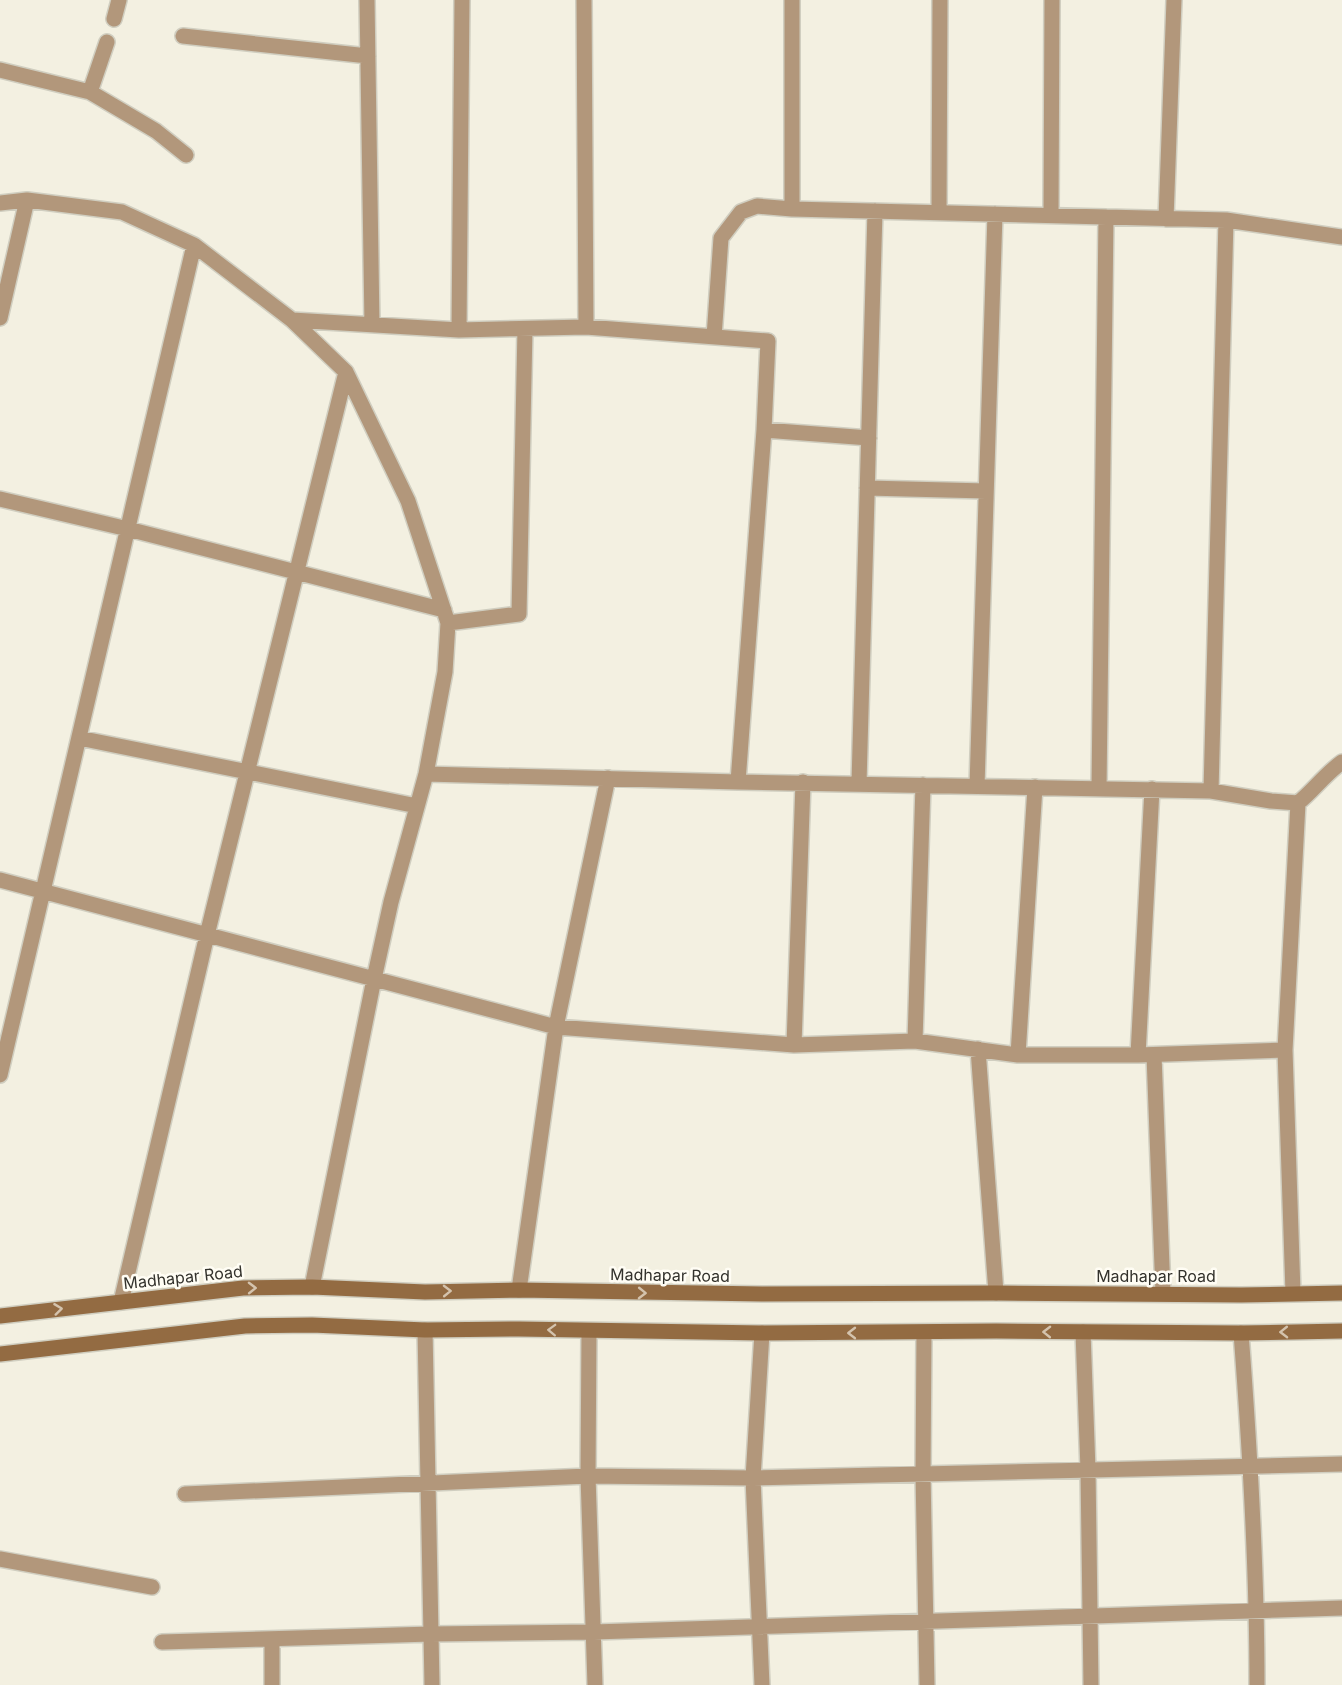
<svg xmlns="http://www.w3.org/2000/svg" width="1342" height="1685" font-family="Inter,sans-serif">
<rect width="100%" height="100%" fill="#f3f0e1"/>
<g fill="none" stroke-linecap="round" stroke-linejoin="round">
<!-- minor casing -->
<g stroke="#d0cec0" stroke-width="18">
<path id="minor" d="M 367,0 L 372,325
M 584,0 L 586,327
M 114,19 L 119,0
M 183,36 L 368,56
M 0,70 L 90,92 L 156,131 L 186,155
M 90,92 L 107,42
M 0,203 L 27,200 L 122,212 L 194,245 L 292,320 L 346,372 L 408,501 L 448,623 L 445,672 L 426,774 L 391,902 L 374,979 L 312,1287
M 792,209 L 792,0
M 939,212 L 940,0
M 1051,215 L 1052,0
M 1166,219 L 1174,0
M 0,318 L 27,200
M 292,320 L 459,330 L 586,327 L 768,341 L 764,430 L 738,782
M 459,330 L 462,0
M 714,337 L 721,238 L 741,212 L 757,206 L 792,209 L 1226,220 L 1342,237
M 764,430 L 869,438
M 867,488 L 986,491
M 0,499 L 128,529 L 444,610
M 448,623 L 519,614 L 525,329
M 79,738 L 417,806
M 426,774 L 738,782 L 1211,791 L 1271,801 L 1298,803 C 1314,790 1325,774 1342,762
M 859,783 L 875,211
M 977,786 L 995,214
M 1099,788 L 1106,217
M 1211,791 L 1226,220
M 0,880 L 556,1027 L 794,1045 L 915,1041 L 1018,1055 L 1138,1055 L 1285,1050
M 915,1041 L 923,785
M 794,1045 L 803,782
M 978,1049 L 996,1293
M 1018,1055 L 1035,787
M 1138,1055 L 1152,789
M 1154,1055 L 1163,1293
M 0,1075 L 194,245
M 519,1290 L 556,1027 L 608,778
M 1293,1293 L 1285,1050 L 1298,803
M 121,1302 L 207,935 L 346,372
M 425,1330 L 432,1685
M 589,1331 L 588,1476 L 595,1685
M 1083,1332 L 1088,1470 L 1091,1685
M 762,1333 L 753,1478 L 762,1685
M 924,1333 L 923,1474 L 927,1685
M 1241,1333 C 1250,1450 1257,1567 1257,1685
M 185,1494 L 588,1476 L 753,1478 L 1342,1464
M 0,1559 L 152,1587
M 272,1639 L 272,1685
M 162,1642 L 431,1634 L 594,1632 L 1342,1608"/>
</g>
<!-- secondary casing -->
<g stroke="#d0cec0" stroke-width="18">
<path id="secondary" d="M 0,1316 L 243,1288 L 312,1287 L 425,1292 L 519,1290 L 762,1294 L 996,1293 L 1241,1295 L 1342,1293
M 0,1354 L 245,1326 L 312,1325 L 425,1330 L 519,1329 L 762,1333 L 996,1331 L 1241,1333 L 1342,1331"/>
</g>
<!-- minor -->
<use href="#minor" stroke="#b2977b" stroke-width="15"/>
<!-- secondary -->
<use href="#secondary" stroke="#936b42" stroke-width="15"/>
</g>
<!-- one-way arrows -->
<defs><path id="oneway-chevron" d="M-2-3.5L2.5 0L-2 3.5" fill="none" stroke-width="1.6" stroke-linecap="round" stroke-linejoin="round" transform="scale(1.5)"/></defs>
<g stroke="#d4c3ad">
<use href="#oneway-chevron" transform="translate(252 1288) rotate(-1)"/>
<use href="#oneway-chevron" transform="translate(447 1291) rotate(-1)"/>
<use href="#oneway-chevron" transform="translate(642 1293) rotate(1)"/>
<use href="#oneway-chevron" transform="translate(58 1309) rotate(-7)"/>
<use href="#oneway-chevron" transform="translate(552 1330) rotate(-178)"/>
<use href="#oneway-chevron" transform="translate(1047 1332) rotate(-179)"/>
<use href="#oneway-chevron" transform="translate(1284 1332) rotate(179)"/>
<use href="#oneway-chevron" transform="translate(852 1333) rotate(180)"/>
</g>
<g text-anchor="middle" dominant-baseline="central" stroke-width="5" stroke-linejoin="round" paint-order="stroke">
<!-- street labels -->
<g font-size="16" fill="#33322c" stroke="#fffdf4">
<text transform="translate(670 1275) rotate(1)">Madhapar Road</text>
<text x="1156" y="1276">Madhapar Road</text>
<text transform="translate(183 1277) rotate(-6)">Madhapar Road</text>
</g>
</g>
</svg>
